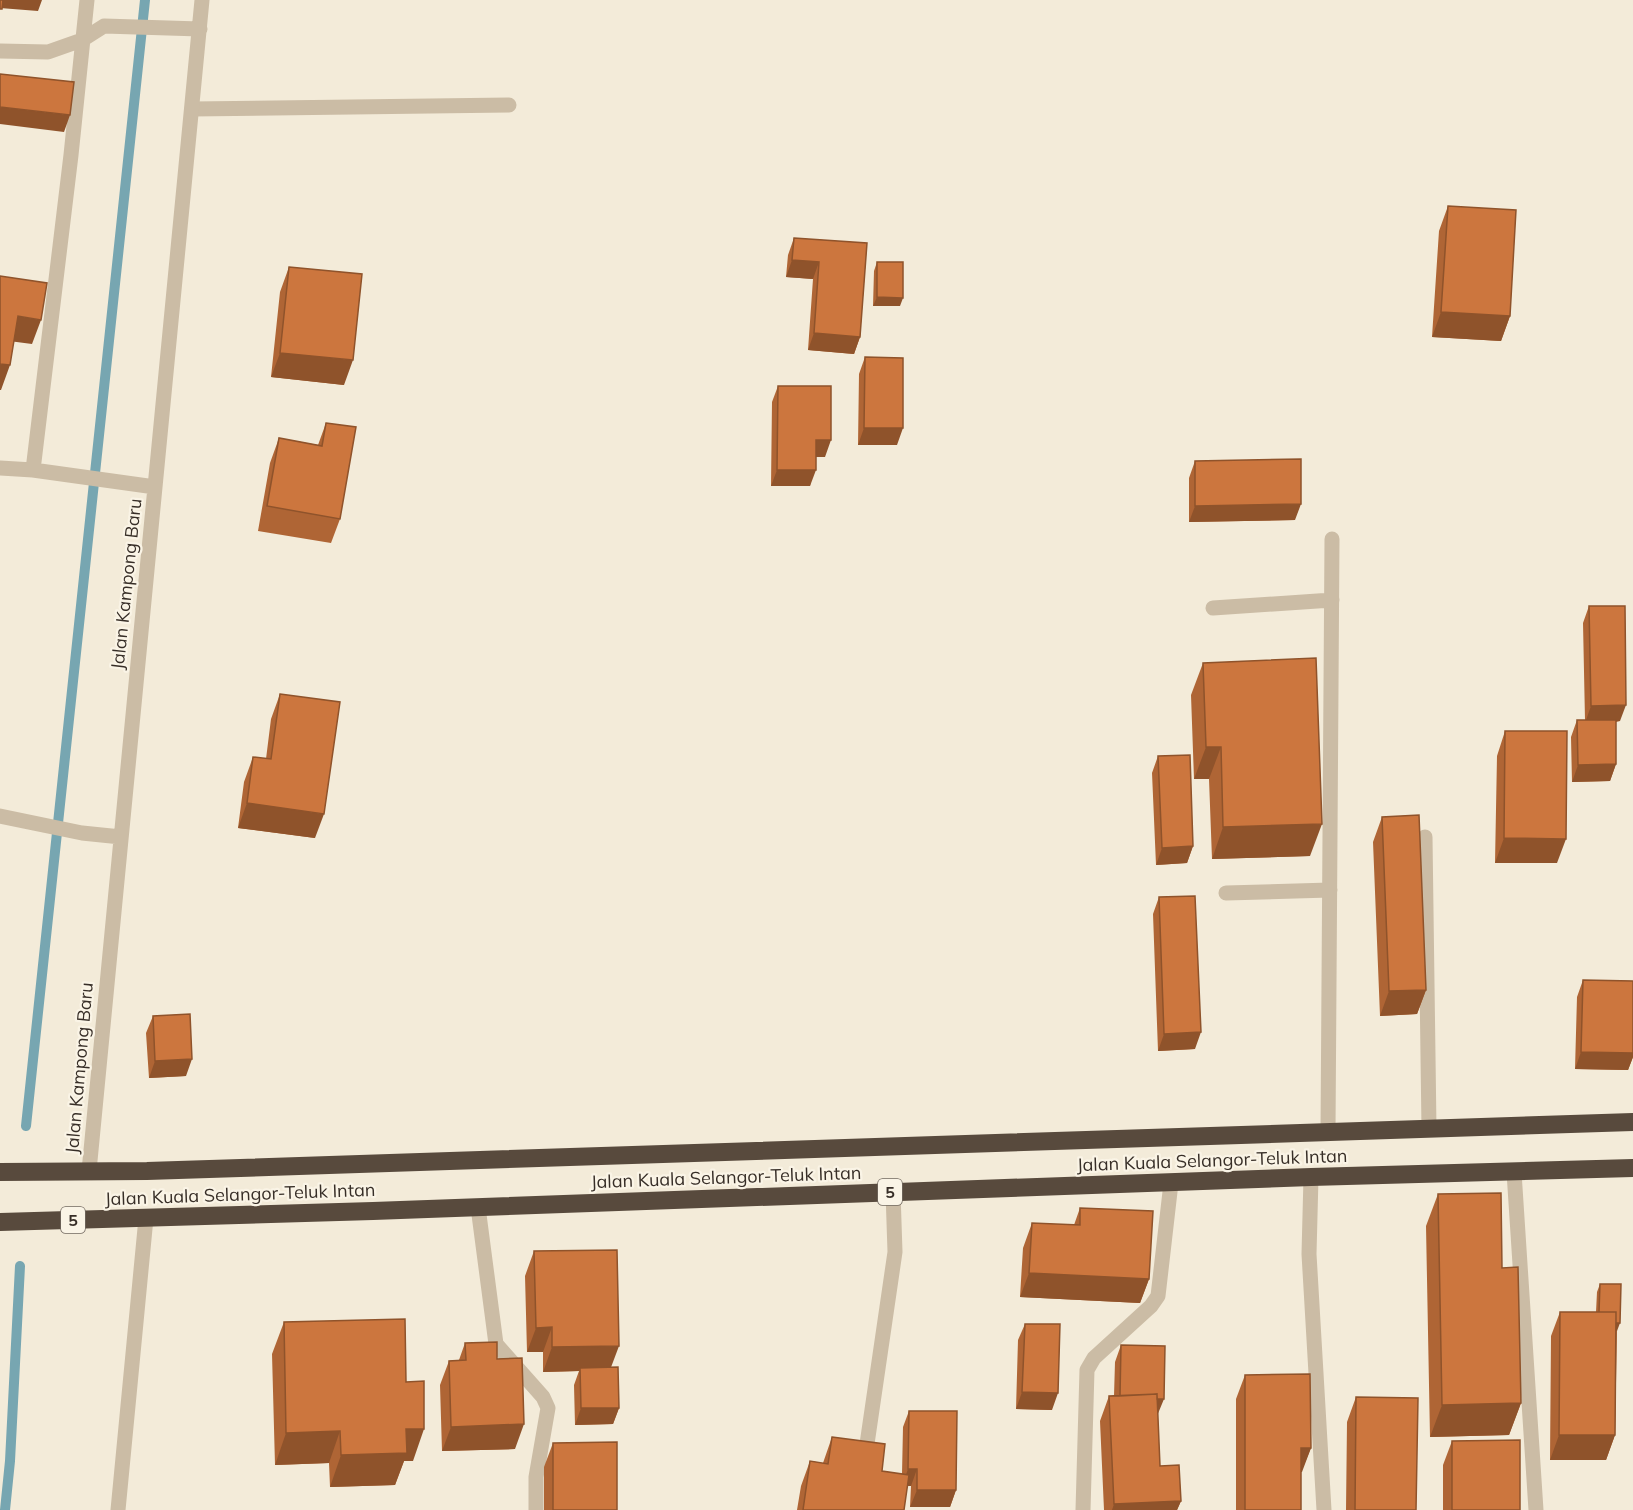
<svg xmlns="http://www.w3.org/2000/svg" width="1633" height="1510" font-family="Mulish,sans-serif">
<rect width="100%" height="100%" fill="#f3ebd9"/>
<g fill="none" stroke-linecap="round" stroke-linejoin="round">
<!-- stream -->
<path stroke="#77a6b1" stroke-width="10" d="M 26,1126 L 145,0
M 5,1510 L 10,1461 L 20,1266"/>
<!-- lane -->
<path stroke="#cbbca5" stroke-width="15" d="M 192,109 L 509,105
M 1213,608 L 1332,600
M 1425,837 L 1429,1129
M 1226,893 L 1330,890
M 1328,1132 L 1332,539
M 1514,1172 L 1536,1510
M 478,1207 L 496,1344 L 543,1397 L 548,1408 L 536,1477 L 536,1510
M 867,1444 L 895,1252 L 893,1192"/>
<!-- street -->
<path stroke="#cbbca5" stroke-width="15" d="M 0,51 L 48,52 L 82,40 L 104,26 L 200,29
M 0,468 L 33,470 L 155,487
M 33,470 L 71,155 L 87,0
M 0,816 L 82,833 L 121,837
M 89,1171 L 202,0
M 1311,1177 L 1309,1254 L 1324,1510
M 118,1510 L 146,1218
M 1083,1510 L 1087,1370 L 1094,1358 L 1151,1306 L 1158,1296 L 1171,1183"/>
<!-- highway -->
<path stroke="#584a3d" stroke-width="18" d="M 0,1172 L 147,1171 L 1633,1122
M 0,1222 L 373,1211 L 1311,1177 L 1633,1168"/>
</g>
<!-- wall -->
<path fill="#af6535" d="M 1448,206 L 1510,316 L 1501,341 L 1432,337 L 1439,231 Z
M 794,238 L 867,243 L 860,337 L 854,354 L 808,350 L 813,279 L 786,277 L 788,255 Z
M 877,262 L 900,306 L 873,306 L 874,271 Z
M 289,267 L 344,385 L 271,377 L 280,292 Z
M 865,357 L 897,445 L 858,445 L 859,374 Z
M 778,386 L 825,457 L 816,457 L 810,486 L 771,486 L 772,402 Z
M 326,423 L 340,519 L 331,543 L 258,531 L 270,463 L 279,438 L 318,445 Z
M 1195,461 L 1295,520 L 1189,522 L 1189,478 Z
M 1589,606 L 1620,721 L 1616,722 L 1616,764 L 1610,781 L 1572,782 L 1571,737 L 1577,720 L 1585,720 L 1583,623 Z
M 1203,663 L 1310,856 L 1212,859 L 1209,779 L 1194,779 L 1191,695 Z
M 280,694 L 315,838 L 238,828 L 244,782 L 253,757 L 266,759 L 271,719 Z
M 1505,731 L 1557,863 L 1495,863 L 1497,756 Z
M 1158,756 L 1193,846 L 1187,863 L 1156,865 L 1152,773 Z
M 1382,817 L 1426,990 L 1417,1014 L 1380,1016 L 1373,842 Z
M 1159,897 L 1195,1049 L 1158,1051 L 1153,914 Z
M 1583,980 L 1633,981 L 1633,1057 L 1628,1070 L 1575,1069 L 1577,997 Z
M 153,1016 L 186,1076 L 149,1078 L 146,1033 Z
M 1438,1194 L 1502,1268 L 1521,1403 L 1509,1435 L 1430,1437 L 1426,1226 Z
M 1080,1208 L 1149,1279 L 1140,1303 L 1020,1297 L 1023,1248 L 1032,1223 L 1074,1225 Z
M 534,1251 L 611,1367 L 619,1408 L 613,1424 L 575,1425 L 574,1385 L 579,1371 L 543,1372 L 543,1352 L 527,1352 L 525,1276 Z
M 1600,1284 L 1617,1331 L 1615,1435 L 1606,1460 L 1550,1460 L 1551,1336 L 1560,1312 L 1596,1312 L 1597,1292 Z
M 284,1322 L 406,1382 L 413,1461 L 404,1461 L 395,1485 L 330,1487 L 329,1463 L 275,1465 L 272,1354 Z
M 1025,1324 L 1052,1410 L 1016,1409 L 1018,1340 Z
M 465,1343 L 497,1359 L 515,1449 L 442,1451 L 440,1385 L 449,1361 L 459,1360 Z
M 1121,1345 L 1157,1416 L 1160,1466 L 1181,1501 L 1177,1510 L 1104,1510 L 1100,1421 L 1109,1396 L 1114,1396 L 1115,1362 Z
M 1245,1375 L 1311,1448 L 1301,1472 L 1301,1510 L 1236,1510 L 1236,1399 Z
M 1356,1397 L 1416,1510 L 1346,1510 L 1347,1422 Z
M 909,1411 L 956,1490 L 950,1507 L 910,1507 L 911,1486 L 907,1486 L 904,1510 L 797,1510 L 801,1486 L 810,1461 L 823,1463 L 832,1437 L 882,1471 L 902,1474 L 903,1427 Z
M 1452,1441 L 1520,1510 L 1443,1510 L 1443,1465 Z
M 553,1443 L 617,1510 L 544,1510 L 544,1467 Z"/>
<!-- shaded-wall -->
<path fill="#8f532b" d="M 0,0 L 42,0 L 38,11 L 0,8 Z
M 0,107 L 70,115 L 64,132 L 0,124 Z
M 792,260 L 819,262 L 813,279 L 786,277 Z
M 877,297 L 903,298 L 900,306 L 873,306 Z
M 1441,312 L 1510,316 L 1501,341 L 1432,337 Z
M 18,316 L 41,320 L 32,344 L 9,341 Z
M 814,333 L 860,337 L 854,354 L 808,350 Z
M 280,353 L 353,360 L 344,385 L 271,377 Z
M 0,364 L 10,365 L 1,390 L 0,390 Z
M 864,428 L 903,428 L 897,445 L 858,445 Z
M 816,440 L 831,440 L 825,457 L 810,457 Z
M 777,470 L 816,470 L 810,486 L 771,486 Z
M 1301,504 L 1295,520 L 1189,522 L 1195,506 Z
M 1626,705 L 1620,721 L 1585,723 L 1591,706 Z
M 1206,747 L 1221,747 L 1209,779 L 1194,779 Z
M 1616,764 L 1610,781 L 1572,782 L 1578,765 Z
M 247,803 L 324,814 L 315,838 L 238,828 Z
M 1322,824 L 1310,856 L 1212,859 L 1223,827 Z
M 1504,838 L 1566,839 L 1557,863 L 1495,863 Z
M 1193,846 L 1187,863 L 1156,865 L 1162,848 Z
M 1426,990 L 1417,1014 L 1380,1016 L 1389,991 Z
M 1201,1032 L 1195,1049 L 1158,1051 L 1164,1034 Z
M 1581,1052 L 1633,1053 L 1633,1057 L 1628,1070 L 1575,1069 Z
M 192,1059 L 186,1076 L 149,1078 L 155,1061 Z
M 1029,1273 L 1149,1279 L 1140,1303 L 1020,1297 Z
M 1598,1322 L 1620,1323 L 1617,1331 L 1595,1331 Z
M 552,1327 L 543,1352 L 527,1352 L 536,1328 Z
M 619,1346 L 610,1370 L 580,1368 L 579,1371 L 543,1372 L 552,1347 Z
M 1022,1392 L 1058,1393 L 1052,1410 L 1016,1409 Z
M 1120,1398 L 1164,1399 L 1157,1416 Z
M 1521,1403 L 1509,1435 L 1430,1437 L 1442,1405 Z
M 581,1408 L 619,1408 L 613,1424 L 575,1425 Z
M 524,1424 L 515,1449 L 442,1451 L 451,1427 Z
M 406,1429 L 424,1429 L 413,1461 L 404,1461 L 395,1485 L 330,1487 L 341,1455 Z
M 340,1431 L 329,1463 L 275,1465 L 286,1433 Z
M 1559,1435 L 1615,1435 L 1606,1460 L 1550,1460 Z
M 1301,1448 L 1311,1448 L 1302,1472 L 1292,1473 Z
M 908,1469 L 917,1469 L 911,1486 L 902,1486 Z
M 917,1490 L 956,1490 L 950,1507 L 910,1507 Z
M 1181,1501 L 1177,1510 L 1112,1510 L 1114,1504 Z"/>
<!-- building -->
<path fill="#cc763e" stroke="#8f532b" stroke-width="1.5" d="M 0,0 L 3,0 L 2,9 L 0,9 Z
M 0,74 L 74,82 L 70,115 L 0,107 Z
M 1448,206 L 1516,210 L 1510,316 L 1441,312 Z
M 794,238 L 867,243 L 860,337 L 814,333 L 819,262 L 792,260 Z
M 877,262 L 903,262 L 903,298 L 877,297 Z
M 289,267 L 362,274 L 353,360 L 280,353 Z
M 0,276 L 47,283 L 41,320 L 18,316 L 10,365 L 0,364 Z
M 865,357 L 903,358 L 903,428 L 864,428 Z
M 778,386 L 831,386 L 831,440 L 816,440 L 816,470 L 777,470 Z
M 326,423 L 356,427 L 340,519 L 267,506 L 279,438 L 322,446 Z
M 1301,459 L 1301,504 L 1195,506 L 1195,461 Z
M 1589,606 L 1625,606 L 1626,705 L 1591,706 Z
M 1316,658 L 1322,824 L 1223,827 L 1221,747 L 1206,747 L 1203,663 Z
M 280,694 L 340,702 L 324,814 L 247,803 L 253,757 L 271,759 Z
M 1577,720 L 1616,720 L 1616,764 L 1578,765 Z
M 1505,731 L 1567,731 L 1566,839 L 1504,838 Z
M 1190,755 L 1193,846 L 1162,848 L 1158,756 Z
M 1419,815 L 1426,990 L 1389,991 L 1382,817 Z
M 1195,896 L 1201,1032 L 1164,1034 L 1159,897 Z
M 1583,980 L 1633,981 L 1633,1053 L 1581,1052 Z
M 190,1014 L 192,1059 L 155,1061 L 153,1016 Z
M 1501,1193 L 1502,1268 L 1518,1267 L 1521,1403 L 1442,1405 L 1438,1194 Z
M 1080,1208 L 1153,1211 L 1149,1279 L 1029,1273 L 1032,1223 L 1080,1225 Z
M 617,1250 L 619,1346 L 552,1347 L 552,1327 L 536,1328 L 534,1251 Z
M 1600,1284 L 1621,1284 L 1620,1323 L 1616,1323 L 1616,1312 L 1599,1312 Z
M 1560,1312 L 1616,1312 L 1615,1435 L 1559,1435 Z
M 405,1319 L 406,1382 L 424,1381 L 424,1429 L 406,1429 L 407,1453 L 341,1455 L 340,1431 L 286,1433 L 284,1322 Z
M 1025,1324 L 1060,1324 L 1058,1393 L 1022,1392 Z
M 497,1342 L 497,1359 L 522,1358 L 524,1424 L 451,1427 L 449,1361 L 466,1360 L 465,1343 Z
M 1121,1345 L 1165,1346 L 1164,1399 L 1157,1399 L 1157,1394 L 1120,1396 Z
M 618,1367 L 619,1408 L 581,1408 L 580,1368 Z
M 1310,1374 L 1311,1448 L 1301,1448 L 1301,1510 L 1245,1510 L 1245,1375 Z
M 1157,1394 L 1160,1466 L 1179,1465 L 1181,1501 L 1114,1504 L 1109,1396 Z
M 1356,1397 L 1418,1398 L 1416,1510 L 1355,1510 Z
M 909,1411 L 957,1411 L 956,1490 L 917,1490 L 917,1469 L 908,1469 Z
M 832,1437 L 885,1444 L 882,1471 L 909,1475 L 904,1510 L 803,1510 L 810,1461 L 828,1464 Z
M 1520,1440 L 1520,1510 L 1452,1510 L 1452,1441 Z
M 617,1442 L 617,1510 L 553,1510 L 553,1443 Z"/>
<g text-anchor="middle" dominant-baseline="central" stroke-width="4.5" stroke-linejoin="round" paint-order="stroke">
<!-- shield labels -->
<g fill="#faf4e6" stroke="#726960" stroke-width="1.5">
<rect x="878" y="1179" width="24" height="26" rx="4.5"/>
<rect x="61" y="1207" width="24" height="26" rx="4.5"/>
</g>
<g font-size="16" font-weight="bold" fill="#372e27">
<text x="890" y="1192">5</text>
<text x="73" y="1220">5</text>
</g>
<!-- street labels -->
<g font-size="18" fill="#372e27" stroke="#faf4e6">
<text transform="translate(126 584) rotate(-84)">Jalan Kampong Baru</text>
<text transform="translate(79 1068) rotate(-85)">Jalan Kampong Baru</text>
<text transform="translate(1212 1160) rotate(-2)">Jalan Kuala Selangor-Teluk Intan</text>
<text transform="translate(726 1177) rotate(-2)">Jalan Kuala Selangor-Teluk Intan</text>
<text transform="translate(240 1194) rotate(-2)">Jalan Kuala Selangor-Teluk Intan</text>
</g>
</g>
</svg>
